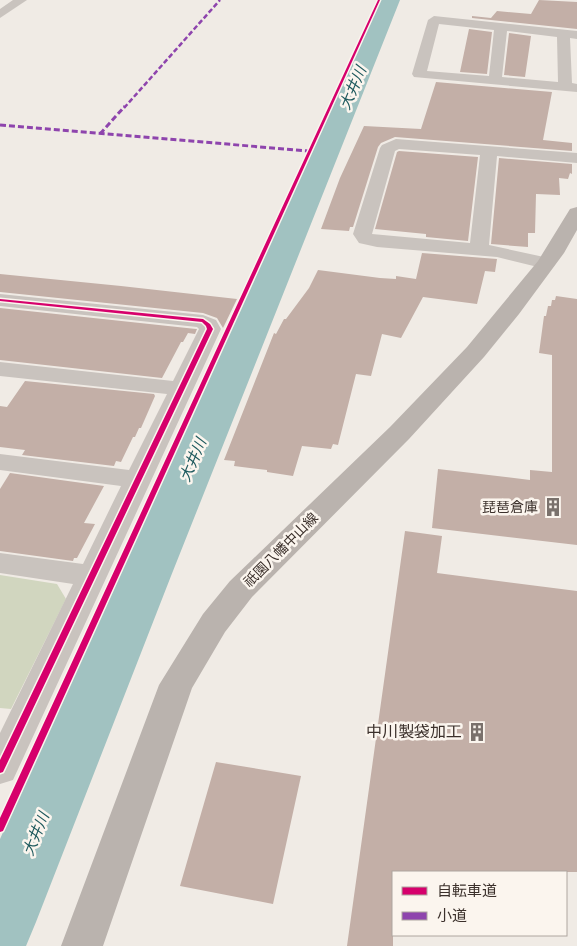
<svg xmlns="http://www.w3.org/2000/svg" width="577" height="946" font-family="'Nunito Sans','Noto Sans JP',sans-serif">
<rect width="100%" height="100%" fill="#f0ebe5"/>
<!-- green -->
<path fill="#d1d6bf" d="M 0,575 L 57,584 L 66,599 L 11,709 L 0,708 Z"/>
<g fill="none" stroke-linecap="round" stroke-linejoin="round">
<!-- river -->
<path fill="#a1c2c1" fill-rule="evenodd" d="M 380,0 L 400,0 L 171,576 L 36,922 L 26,946 L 0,946 L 0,839 Z"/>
</g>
<!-- building -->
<path fill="#c3afa7" d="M 539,0 L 577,2 L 577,29 L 472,18 L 472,16 L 491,18 L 497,11 L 531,14 Z
M 469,29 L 492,32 L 487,74 L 460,72 Z
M 509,33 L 531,36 L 525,77 L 504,75 Z
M 436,82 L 552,92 L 543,140 L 572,143 L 572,151 L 395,137 L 381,143 L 378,147 L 353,227 L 350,227 L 349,231 L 321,229 L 340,178 L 364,126 L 421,129 Z
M 399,151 L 478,157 L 468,241 L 426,237 L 426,234 L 375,229 L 397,152 Z
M 499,158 L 572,164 L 572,174 L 570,173 L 568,179 L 559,178 L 560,195 L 536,194 L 535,233 L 528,233 L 528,247 L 491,244 Z
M 422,253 L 497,259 L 495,272 L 485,271 L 477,304 L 423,297 L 401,338 L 382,334 L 371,376 L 356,374 L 338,445 L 333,444 L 331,449 L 302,446 L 293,476 L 267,472 L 267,470 L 234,466 L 235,461 L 224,460 L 274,333 L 276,334 L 284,319 L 286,319 L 309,288 L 318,270 L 380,278 L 396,279 L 396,276 L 416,279 Z
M 0,274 L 121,286 L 237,299 L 223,328 L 217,318 L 203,313 L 0,292 Z
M 556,296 L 577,299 L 577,545 L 432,528 L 438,469 L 530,480 L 530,470 L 552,472 L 552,355 L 539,353 L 544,316 L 546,316 L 548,306 L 551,306 L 552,300 L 555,300 Z
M 0,308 L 196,329 L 197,329 L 195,334 L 188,333 L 183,342 L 181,342 L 162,378 L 0,360 Z
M 25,381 L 154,394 L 155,396 L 141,428 L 139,428 L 135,437 L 133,437 L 121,462 L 116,461 L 114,466 L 22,455 L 25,450 L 0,447 L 0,406 L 7,407 Z
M 10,473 L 104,486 L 84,523 L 95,524 L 77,558 L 74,558 L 73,561 L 0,551 L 0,489 Z
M 405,531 L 442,536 L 437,573 L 577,591 L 577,872 L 393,872 L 393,946 L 347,946 Z
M 216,762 L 301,776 L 273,904 L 180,886 Z"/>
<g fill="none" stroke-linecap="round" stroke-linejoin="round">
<!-- minor -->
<path fill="#c9c3be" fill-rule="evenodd" d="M 13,0 L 27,0 L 0,18 L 0,9 Z
M 434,16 L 577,31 L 577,39 L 570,38 L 572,83 L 577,84 L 577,92 L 414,77 L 412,74 L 428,20 ZM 439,24 L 494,30 L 489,76 L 427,71 ZM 507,31 L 557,37 L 558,82 L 502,77 Z
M 396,139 L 577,153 L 577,163 L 497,156 L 489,245 L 553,259 L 556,263 L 553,267 L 546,269 L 497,257 L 377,247 L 359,243 L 353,234 L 380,148 L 382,145 ZM 399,149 L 480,155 L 470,243 L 372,234 L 395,151 Z
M 0,294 L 203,315 L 216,320 L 221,329 L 13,780 L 0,784 L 0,733 L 73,584 L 0,573 L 0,553 L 83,564 L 121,486 L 0,470 L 0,454 L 129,470 L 167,394 L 0,376 L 0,362 L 173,381 L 199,329 L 197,327 L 0,306 Z"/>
<!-- secondary -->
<path fill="#bab3ae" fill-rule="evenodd" d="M 577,207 L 577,230 L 564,253 L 519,314 L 484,357 L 409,439 L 252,597 L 225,632 L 192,688 L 103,946 L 61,946 L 159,685 L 203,614 L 230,581 L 390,427 L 467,347 L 538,261 L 570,209 Z"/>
<!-- quiet-far1 -->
<path stroke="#8e44ad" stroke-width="2.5" stroke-dasharray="5 2.5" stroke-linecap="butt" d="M 124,108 L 220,0"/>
<!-- quiet -->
<path stroke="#8e44ad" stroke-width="3" stroke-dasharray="6 3" stroke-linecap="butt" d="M 0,125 L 309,151
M 100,134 L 125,106"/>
<!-- cycleway casing -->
<g stroke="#fbf5ee" stroke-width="3">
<path id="cycleway" d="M 378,0 L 380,0 L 3,831 L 0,832 L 0,818 Z
M 0,299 L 203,319 L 210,324 L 213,329 L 3,772 L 0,773 L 0,760 L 207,329 L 206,326 L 202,322 L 0,301 Z"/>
</g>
<!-- cycleway -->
<use href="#cycleway" fill="#d6006c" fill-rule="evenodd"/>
</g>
<!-- icons -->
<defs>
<g id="building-bare" transform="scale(1.5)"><path d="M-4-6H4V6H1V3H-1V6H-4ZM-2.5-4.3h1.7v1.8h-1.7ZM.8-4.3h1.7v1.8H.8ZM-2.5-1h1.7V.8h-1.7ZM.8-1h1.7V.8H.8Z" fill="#7a716c" stroke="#fbf5ee" stroke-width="2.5" paint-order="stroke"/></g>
</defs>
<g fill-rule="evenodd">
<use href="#building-bare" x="553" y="507"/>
<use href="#building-bare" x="477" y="732"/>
</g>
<g text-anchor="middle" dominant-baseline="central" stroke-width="5" stroke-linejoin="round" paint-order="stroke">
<!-- poi labels -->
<g font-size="14" fill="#3b302b" stroke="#fbf5ee" text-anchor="end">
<text x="538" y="507">琵琶倉庫</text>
</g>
<!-- street labels -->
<g font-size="14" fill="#3b302b" stroke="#fbf5ee">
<text transform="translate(281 550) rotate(-45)">祇園八幡中山線</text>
</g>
<!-- water labels -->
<g font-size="15" font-style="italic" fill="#1f5a5e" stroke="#fbf5ee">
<text transform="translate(353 88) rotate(-67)">大井川</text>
<text transform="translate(193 460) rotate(-67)">大井川</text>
<text transform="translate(36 834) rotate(-68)">大井川</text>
</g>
<!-- near-poi labels -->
<g font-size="16" fill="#3b302b" stroke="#fbf5ee" text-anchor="end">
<text x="462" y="732">中川製袋加工</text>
</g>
</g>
<!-- legend -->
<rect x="392" y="871" width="175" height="65" fill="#fbf5ee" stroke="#aea6a0"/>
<rect x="402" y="887" width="25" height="8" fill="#d6006c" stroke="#aea6a0"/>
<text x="437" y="896" font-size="15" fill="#3b302b">自転車道</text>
<rect x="402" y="912" width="25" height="8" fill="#8e44ad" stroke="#aea6a0"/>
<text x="437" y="921" font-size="15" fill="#3b302b">小道</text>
</svg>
